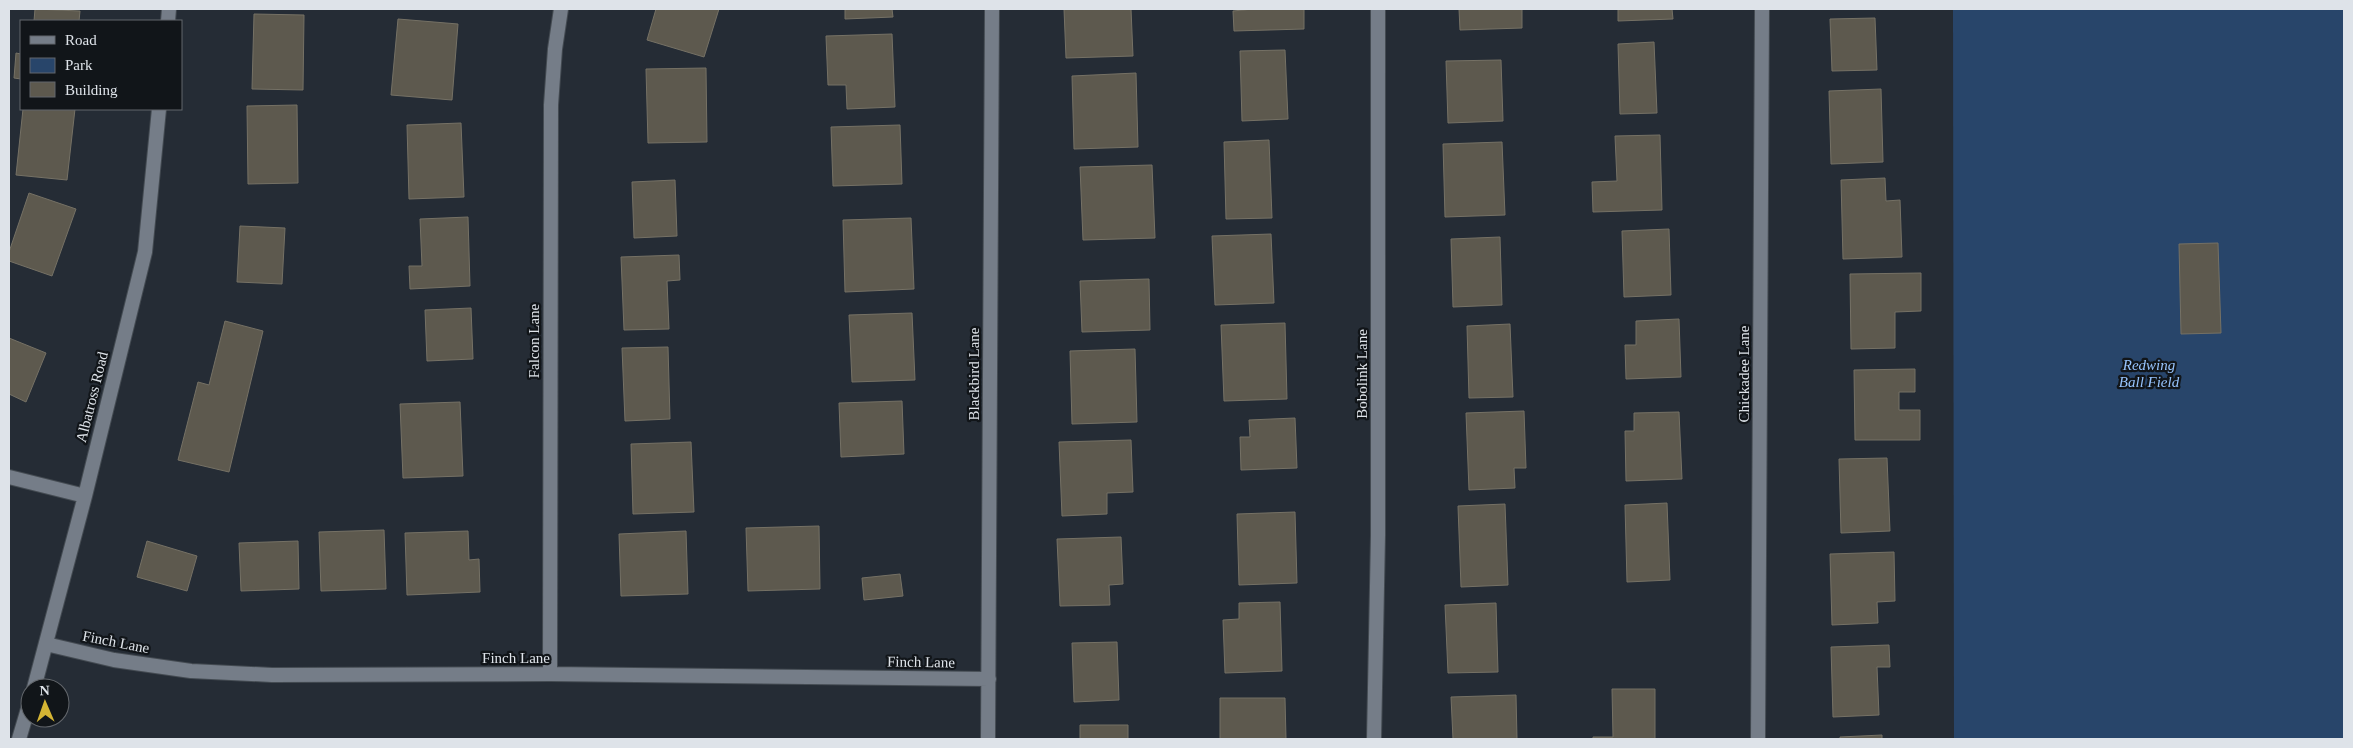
<svg xmlns="http://www.w3.org/2000/svg" width="2353" height="748" font-family="'Times New Roman',serif">
<rect width="100%" height="100%" fill="#252c35"/>
<!-- green -->
<path fill="#28456a" d="M 1953,9 L 2344,9 L 2344,739 L 1954,739 Z"/>
<!-- building -->
<path fill="#5d594e" stroke="#757165" d="M 35,9 L 80,11 L 79,21 L 34,21 Z
M 656,9 L 719,9 L 704,57 L 647,40 Z
M 845,9 L 892,9 L 893,17 L 845,19 Z
M 1064,9 L 1131,9 L 1133,56 L 1066,58 Z
M 1253,9 L 1304,9 L 1304,29 L 1234,31 L 1233,11 Z
M 1459,9 L 1522,9 L 1522,28 L 1460,30 Z
M 1618,9 L 1672,9 L 1673,19 L 1618,21 Z
M 254,14 L 304,15 L 303,90 L 252,89 Z
M 1875,18 L 1877,70 L 1832,71 L 1830,19 Z
M 398,19 L 458,24 L 452,100 L 391,95 Z
M 892,34 L 895,107 L 847,109 L 846,85 L 828,85 L 826,36 Z
M 1654,42 L 1657,113 L 1620,114 L 1618,44 Z
M 1285,50 L 1288,119 L 1242,121 L 1240,51 Z
M 16,53 L 21,54 L 21,79 L 14,78 Z
M 1501,60 L 1503,121 L 1448,123 L 1446,61 Z
M 706,68 L 707,142 L 648,143 L 646,69 Z
M 1136,73 L 1138,147 L 1074,149 L 1072,76 Z
M 1881,89 L 1883,162 L 1831,164 L 1829,91 Z
M 297,105 L 298,183 L 248,184 L 247,106 Z
M 23,109 L 75,109 L 67,180 L 16,175 Z
M 461,123 L 464,197 L 409,199 L 407,125 Z
M 900,125 L 902,184 L 833,186 L 831,127 Z
M 1660,135 L 1662,210 L 1593,212 L 1592,182 L 1617,181 L 1615,136 Z
M 1269,140 L 1272,218 L 1226,219 L 1224,142 Z
M 1502,142 L 1505,215 L 1445,217 L 1443,144 Z
M 1152,165 L 1155,238 L 1083,240 L 1080,167 Z
M 1885,178 L 1886,201 L 1900,200 L 1902,257 L 1843,259 L 1841,180 Z
M 675,180 L 677,236 L 634,238 L 632,182 Z
M 29,193 L 76,209 L 52,276 L 9,261 L 9,252 Z
M 468,217 L 470,286 L 410,289 L 409,266 L 422,266 L 420,219 Z
M 911,218 L 914,289 L 845,292 L 843,220 Z
M 240,226 L 285,228 L 282,284 L 237,282 Z
M 1669,229 L 1671,295 L 1624,297 L 1622,231 Z
M 1271,234 L 1274,303 L 1215,305 L 1212,236 Z
M 1500,237 L 1502,305 L 1453,307 L 1451,239 Z
M 2218,243 L 2221,333 L 2181,334 L 2179,244 Z
M 679,255 L 680,280 L 667,281 L 669,329 L 624,330 L 621,257 Z
M 1921,273 L 1921,311 L 1895,312 L 1895,348 L 1851,349 L 1850,274 Z
M 1149,279 L 1150,330 L 1082,332 L 1080,281 Z
M 471,308 L 473,359 L 427,361 L 425,310 Z
M 912,313 L 915,380 L 852,382 L 849,315 Z
M 1679,319 L 1681,377 L 1626,379 L 1625,345 L 1636,345 L 1636,321 Z
M 225,321 L 263,331 L 229,472 L 178,460 L 198,382 L 209,385 Z
M 1285,323 L 1287,399 L 1224,401 L 1221,325 Z
M 1510,324 L 1513,397 L 1469,398 L 1467,326 Z
M 9,338 L 46,353 L 26,402 L 9,394 Z
M 668,347 L 670,419 L 625,421 L 622,348 Z
M 1135,349 L 1137,422 L 1072,424 L 1070,351 Z
M 1915,369 L 1915,392 L 1899,392 L 1899,410 L 1920,410 L 1920,440 L 1855,440 L 1854,370 Z
M 902,401 L 904,454 L 841,457 L 839,403 Z
M 460,402 L 463,476 L 403,478 L 400,404 Z
M 1524,411 L 1526,468 L 1514,468 L 1515,488 L 1469,490 L 1466,413 Z
M 1679,412 L 1682,479 L 1626,481 L 1625,431 L 1634,431 L 1634,413 Z
M 1295,418 L 1297,468 L 1241,470 L 1240,437 L 1250,437 L 1249,420 Z
M 1131,440 L 1133,492 L 1107,493 L 1107,514 L 1062,516 L 1059,442 Z
M 691,442 L 694,512 L 633,514 L 631,444 Z
M 1887,458 L 1890,531 L 1841,533 L 1839,459 Z
M 1667,503 L 1670,580 L 1627,582 L 1625,505 Z
M 1505,504 L 1508,585 L 1461,587 L 1458,506 Z
M 1295,512 L 1297,583 L 1239,585 L 1237,514 Z
M 819,526 L 820,589 L 748,591 L 746,528 Z
M 384,530 L 386,589 L 321,591 L 319,532 Z
M 468,531 L 469,560 L 479,559 L 480,592 L 407,595 L 405,533 Z
M 686,531 L 688,594 L 621,596 L 619,534 Z
M 1121,537 L 1123,584 L 1109,585 L 1110,605 L 1060,606 L 1057,539 Z
M 147,541 L 197,556 L 187,591 L 137,577 Z
M 298,541 L 299,589 L 241,591 L 239,543 Z
M 1894,552 L 1895,601 L 1877,602 L 1878,623 L 1832,625 L 1830,554 Z
M 900,574 L 903,596 L 864,600 L 862,578 Z
M 1280,602 L 1282,671 L 1225,673 L 1223,620 L 1239,619 L 1239,603 Z
M 1496,603 L 1498,672 L 1448,673 L 1445,605 Z
M 1117,642 L 1119,700 L 1074,702 L 1072,643 Z
M 1889,645 L 1890,667 L 1877,667 L 1879,715 L 1833,717 L 1831,647 Z
M 1612,689 L 1655,689 L 1655,739 L 1593,739 L 1593,737 L 1613,737 Z
M 1516,695 L 1517,739 L 1453,739 L 1451,697 Z
M 1220,698 L 1285,698 L 1286,739 L 1220,739 Z
M 1080,725 L 1128,725 L 1128,739 L 1080,739 Z
M 1882,735 L 1882,739 L 1840,739 L 1840,737 Z"/>
<g fill="none" stroke-linecap="round" stroke-linejoin="round">
<!-- minor casing -->
<g stroke="#444b52" stroke-width="16">
<path id="minor" d="M 168,21 L 169,9
M 9,477 L 85,496
M 46,644 L 114,660 L 191,671 L 272,675 L 550,674 L 989,679
M 550,674 L 551,105 L 555,49 L 561,9
M 34,688 L 85,496 L 145,252 L 159,109
M 19,739 L 30,702
M 988,739 L 992,9
M 1374,739 L 1378,535 L 1378,9
M 1758,739 L 1762,9"/>
</g>
<!-- minor -->
<use href="#minor" stroke="#757d88" stroke-width="14"/>
</g>
<g text-anchor="middle" dominant-baseline="central" stroke-width="4.5" stroke-linejoin="round" paint-order="stroke">
<!-- street labels -->
<g font-size="15" fill="#dee3e9" stroke="#111519">
<text transform="translate(534 341) rotate(-90)">Falcon Lane</text>
<text transform="translate(974 374) rotate(-90)">Blackbird Lane</text>
<text transform="translate(1362 374) rotate(-90)">Bobolink Lane</text>
<text transform="translate(1744 374) rotate(-90)">Chickadee Lane</text>
<text transform="translate(92 397) rotate(-76)">Albatross Road</text>
<text transform="translate(116 642) rotate(11)">Finch Lane</text>
<text x="516" y="658">Finch Lane</text>
<text transform="translate(921 662) rotate(1)">Finch Lane</text>
</g>
<!-- park labels -->
<g font-size="15" font-style="italic" fill="#96c3fc" stroke="#111519">
<text x="2149" y="365">Redwing<tspan x="2149" dy="17">Ball Field</tspan></text>
</g>
</g>
<!-- border -->
<rect width="2353" height="748" fill="none" stroke="#dee3e9" stroke-width="20"/>
<!-- legend -->
<rect x="20" y="20" width="162" height="90" fill="#111519" stroke="#63676c"/>
<rect x="30" y="36" width="25" height="8" fill="#757d88" stroke="#63676c"/>
<text x="65" y="45" font-size="15" fill="#dee3e9">Road</text>
<rect x="30" y="58" width="25" height="15" fill="#28456a" stroke="#63676c"/>
<text x="65" y="70" font-size="15" fill="#dee3e9">Park</text>
<rect x="30" y="82" width="25" height="15" fill="#5d594e" stroke="#63676c"/>
<text x="65" y="95" font-size="15" fill="#dee3e9">Building</text>
<!-- north arrow -->
<g transform="translate(45 703) rotate(358)"><circle r="24" fill="#111519" stroke="#63676c"/>
<path d="M0-4L9 19L0 12L-9 19Z" fill="#d5b534"/>
<text y="-8" font-size="14" font-weight="bold" text-anchor="middle" fill="#dee3e9">N</text>
</g>
</svg>
